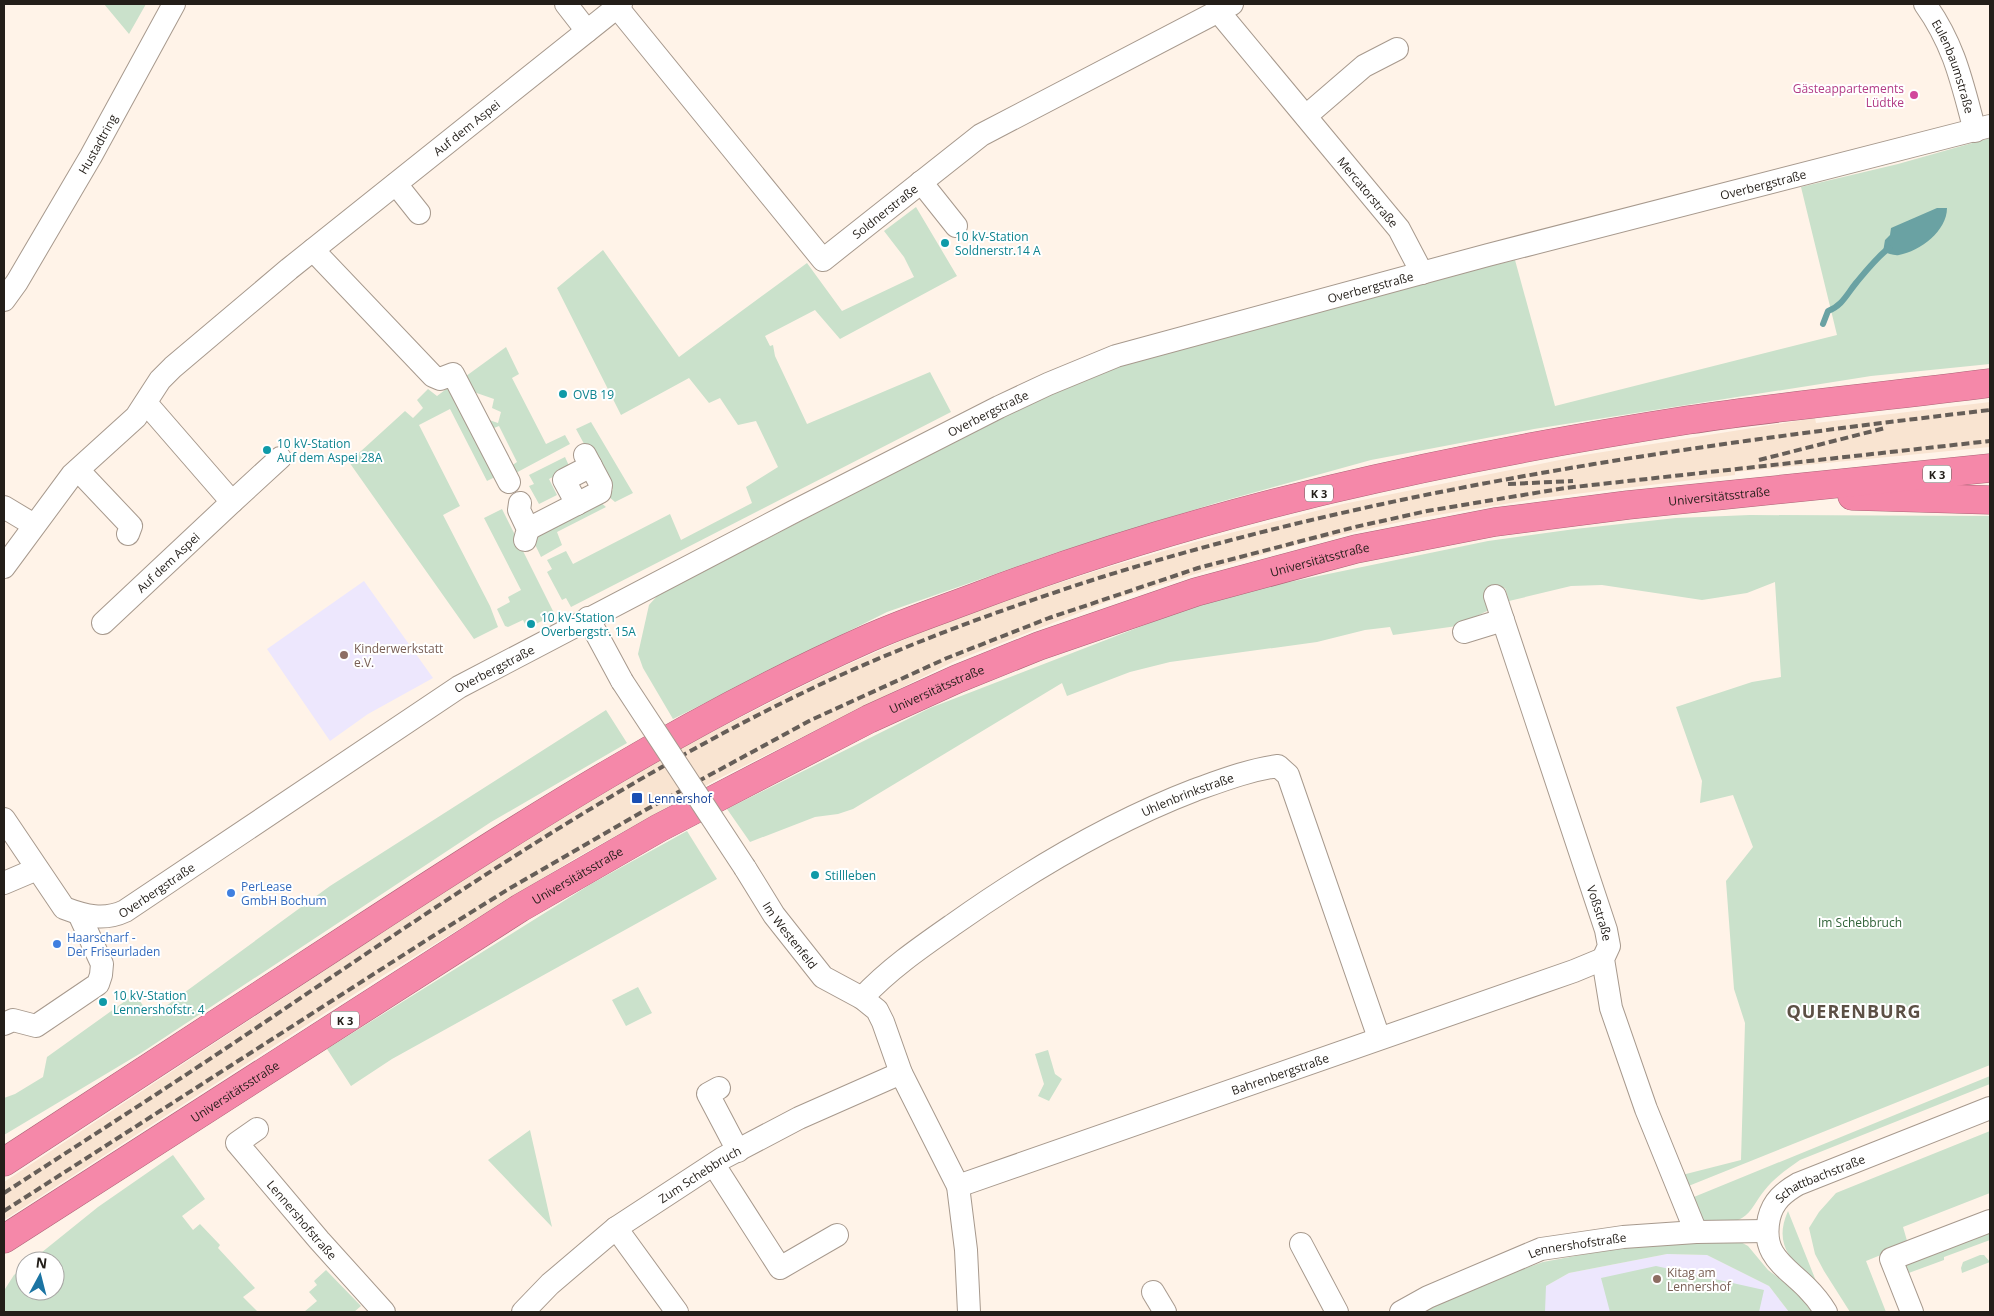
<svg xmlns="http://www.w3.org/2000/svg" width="1994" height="1316" font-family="'Open Sans',sans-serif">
<rect width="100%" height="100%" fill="#fff3e8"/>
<!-- built -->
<path fill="#f9e4d1" d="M 1990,402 L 1990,447 L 1735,472 L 1735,475 L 1541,498 L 1419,518 L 1303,543 L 1195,574 L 1112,600 L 955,661 L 716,780 L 574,859 L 384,975 L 4,1220 L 4,1182 L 459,882 L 554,822 L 698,739 L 833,671 L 926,630 L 988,606 L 1105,568 L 1195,542 L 1343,504 L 1584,455 L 1815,418 L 1816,423 Z"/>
<!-- education -->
<path fill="#ede7fd" d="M 364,581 L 433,678 L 368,714 L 330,741 L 267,649 Z
M 1667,1254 L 1707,1255 L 1769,1286 L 1789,1312 L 1488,1312 L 1546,1286 L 1569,1273 Z"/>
<!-- green -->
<path fill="#cae1cb" d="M 104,4 L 146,4 L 129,34 Z
M 1990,138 L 1990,364 L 1871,376 L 1534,429 L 1371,460 L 1216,503 L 1055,553 L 887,612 L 673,719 L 643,668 L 638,654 L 649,605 L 658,595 L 1031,402 L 1144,357 L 1274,319 L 1515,260 L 1555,406 L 1837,335 L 1801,187 L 1898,164 Z
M 916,207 L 957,276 L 840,339 L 815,310 L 765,336 L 770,346 L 773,345 L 775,356 L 807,424 L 930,372 L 951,412 L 571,607 L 566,598 L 562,600 L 547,572 L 552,569 L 547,560 L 566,551 L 573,564 L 670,514 L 681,540 L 752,503 L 746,487 L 778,467 L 756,421 L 738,425 L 720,398 L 709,403 L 689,378 L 621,415 L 557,288 L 603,250 L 679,357 L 807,263 L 842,311 L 914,277 L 904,257 L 884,231 Z
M 506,347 L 519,374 L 512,378 L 546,444 L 565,435 L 570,444 L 512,475 L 508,468 L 517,462 L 499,426 L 489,430 L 483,418 L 498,423 L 501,412 L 492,408 L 494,399 L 468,390 L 462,379 Z
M 449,387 L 499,475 L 487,481 L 450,409 L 419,425 L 460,506 L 443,515 L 490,606 L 498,627 L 474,639 L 349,462 L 405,411 L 413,418 L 423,408 L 417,400 L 428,389 L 437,396 Z
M 591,422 L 633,493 L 615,502 L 608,496 L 609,492 L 613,490 L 593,454 L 589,453 L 576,429 Z
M 565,457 L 570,468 L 549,479 L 557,495 L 539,504 L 529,486 L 534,484 L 529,475 Z
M 599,501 L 606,507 L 557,532 L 562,545 L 541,557 L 531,536 Z
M 502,509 L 555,615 L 527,628 L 523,620 L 508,627 L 505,626 L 497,609 L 510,602 L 508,597 L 521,590 L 484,518 Z
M 1750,515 L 1990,516 L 1990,1065 L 1686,1187 L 1682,1175 L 1741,1160 L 1745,1023 L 1734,989 L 1726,881 L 1753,847 L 1733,795 L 1700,803 L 1702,781 L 1676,707 L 1752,682 L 1781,677 L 1775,582 L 1747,593 L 1702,600 L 1602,585 L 1571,586 L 1509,601 L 1505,588 L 1485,595 L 1489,610 L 1457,626 L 1393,635 L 1390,627 L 1365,630 L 1317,642 L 1170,662 L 1130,672 L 1067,696 L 1062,683 L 853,809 L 838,814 L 815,817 L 750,842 L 727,809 L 930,708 L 1217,597 L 1488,541 L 1575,529 L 1676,518 Z
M 606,710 L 627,743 L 491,822 L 141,1053 L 4,1135 L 4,1098 L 15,1094 L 43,1077 L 47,1057 L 135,994 L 151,1017 L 330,886 Z
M 687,831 L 717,879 L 392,1059 L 351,1086 L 327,1049 L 591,884 Z
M 638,987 L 652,1013 L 626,1026 L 612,1000 Z
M 1048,1050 L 1055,1074 L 1062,1079 L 1049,1101 L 1038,1096 L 1044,1084 L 1035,1054 Z
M 1990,1076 L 1990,1084 L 1800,1160 C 1787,1169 1774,1178 1764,1191 C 1757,1199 1752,1212 1742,1218 C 1732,1224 1718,1223 1707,1224 L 1695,1212 L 1689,1199 Z
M 530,1130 L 552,1227 L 488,1160 Z
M 1990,1131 L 1990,1193 L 1903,1227 L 1908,1244 L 1866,1261 L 1886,1312 L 1850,1312 L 1824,1271 L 1815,1254 L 1809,1228 L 1819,1212 L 1836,1193 Z
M 173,1155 L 205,1199 L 182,1216 L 193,1230 L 200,1224 L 220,1245 L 218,1248 L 255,1288 L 243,1297 L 258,1312 L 4,1312 L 4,1288 L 5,1289 L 14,1275 L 25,1266 L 25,1291 L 55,1291 L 55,1261 L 31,1261 L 98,1207 Z
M 1788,1211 L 1818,1286 C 1794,1263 1772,1247 1788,1211 Z
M 1990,1231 L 1990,1240 L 1944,1257 L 1944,1260 L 1906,1274 L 1904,1265 Z
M 1737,1240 L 1748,1246 L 1768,1270 L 1797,1292 L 1812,1312 L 1789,1312 L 1769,1286 L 1707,1255 L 1667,1254 L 1569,1273 L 1546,1286 L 1545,1312 L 1420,1312 L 1479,1285 L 1543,1262 L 1624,1247 Z
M 1980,1255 L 1984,1255 L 1990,1262 L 1962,1273 L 1961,1268 L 1963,1262 Z
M 1656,1266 L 1764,1290 L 1759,1312 L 1610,1312 L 1601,1278 Z
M 326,1270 L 361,1306 L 354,1312 L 304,1312 L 317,1301 L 309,1292 L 317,1285 L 314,1281 Z"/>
<!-- water -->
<path fill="#6aa2a3" d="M 1937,208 L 1947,208 C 1947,231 1920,251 1899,255 C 1894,256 1888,253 1883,252 L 1885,240 L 1890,235 L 1891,228 Z"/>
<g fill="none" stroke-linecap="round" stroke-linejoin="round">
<!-- stream -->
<path stroke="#6aa2a3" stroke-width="6" d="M 1823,324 L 1828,311 C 1842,306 1847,294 1856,283 C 1866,271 1877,257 1889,248"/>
<!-- minor casing -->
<g stroke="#a7998d" stroke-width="24">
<g id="minor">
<path d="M 566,4 L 587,31"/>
<path id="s1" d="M 1925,4 C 1955,46 1962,83 1975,131"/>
<path id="s2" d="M 617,7 L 823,260 L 981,135 L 1232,4"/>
<path id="s3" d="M 1218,11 L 1399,229 L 1422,273"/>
<path d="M 1306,116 L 1364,66 L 1397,49"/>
<path d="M 921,182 L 956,226"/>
<path d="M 396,184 L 419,213"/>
<path d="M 313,250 L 433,376 L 440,379 L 453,374 L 509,482"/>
<path id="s4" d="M 4,300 L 17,282 L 91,156 L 174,4"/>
<path d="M 78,470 L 131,526 L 128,534"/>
<path d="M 232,502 L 280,458"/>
<path d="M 520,503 L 519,510 L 528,529 L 525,540"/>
<path d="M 577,504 L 564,480 L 591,466"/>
<path d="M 4,507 L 34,525"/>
<path d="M 528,529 L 600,492 L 601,485 L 585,455"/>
<path id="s5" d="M 4,567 L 72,475 L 136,417 L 160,380 L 173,367 L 289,269 L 621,4"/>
<path id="s6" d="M 1495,596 L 1606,930 L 1609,946 L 1603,959 L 1611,1008 L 1646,1109 L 1696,1232"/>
<path d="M 588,618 L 622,681"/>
<path id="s7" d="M 103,623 L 232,502 L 146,403"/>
<path d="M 1464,632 L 1503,620"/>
<path id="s8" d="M 4,819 L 64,908 C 85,916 104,921 125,911 L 459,687 L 793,512 L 999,407 L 1048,384 L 1116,356 L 1488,255 L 1990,126"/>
<path id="s9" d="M 745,868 L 774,915 L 823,977 L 862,998 L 877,1010 L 883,1022 L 901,1073 L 958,1186 L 966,1250 L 969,1312"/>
<path d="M 4,883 L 37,869"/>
<path id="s10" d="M 862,998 C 889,969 921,947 954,924 C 1029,871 1109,823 1195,790 C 1223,780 1249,770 1278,766 L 1288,775 L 1379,1038"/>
<path d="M 4,1024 L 13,1020 L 36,1026 L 98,984 L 101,975 L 102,964 L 79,914"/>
<path d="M 719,1088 L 708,1094 L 738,1151"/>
<path id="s11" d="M 257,1129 L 237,1143 L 319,1240 L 384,1312"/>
<path d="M 714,1165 L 780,1268 L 837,1235"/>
<path id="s12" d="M 958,1186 L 1574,971 L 1603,959"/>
<path d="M 616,1228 L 677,1312"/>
<path d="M 1301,1244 L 1337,1312"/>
<path d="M 1153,1292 L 1165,1312"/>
<path id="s13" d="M 523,1312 L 550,1284 L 616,1228 L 723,1158 L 799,1118 L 901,1073"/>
<path id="s14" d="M 1401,1312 L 1428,1297 L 1541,1249 L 1623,1237 L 1696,1232 L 1766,1231"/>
<path id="s15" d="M 1826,1312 C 1821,1304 1814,1295 1807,1288 C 1784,1265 1761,1255 1769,1218 C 1773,1201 1784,1192 1798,1184 L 1990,1108"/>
<path d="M 1912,1312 L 1891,1259 L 1990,1221"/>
</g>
</g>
<!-- highway casing -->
<g stroke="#ac6377" stroke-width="29">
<g id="highway">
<path d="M 1852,496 L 1990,500"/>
<path d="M 4,1162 C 122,1085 241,1008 360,930 C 524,823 689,718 869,638 C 905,622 944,609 981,595 C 1209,509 1447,458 1688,420 C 1788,405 1890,396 1990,383"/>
<path id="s16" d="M 4,1239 L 520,908 L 659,828 L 869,719 L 957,679 L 1039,646 L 1196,592 L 1356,549 L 1495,522 L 1628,505 L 1990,468"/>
</g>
</g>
<!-- minor -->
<use href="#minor" stroke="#fff" stroke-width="22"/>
<!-- highway -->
<use href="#highway" stroke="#f588a9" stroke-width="28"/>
<!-- rail -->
<path stroke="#665e58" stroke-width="4" stroke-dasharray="8 4" stroke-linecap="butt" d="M 1759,460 L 1885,428
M 1508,484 L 1573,481
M 4,1193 C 92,1136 181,1079 268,1020 C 446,900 622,778 817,686 C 909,643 1005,608 1102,577 C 1391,487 1691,445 1990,410
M 4,1211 L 433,936 L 507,890 L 649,808 L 811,720 L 947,658 L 1049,618 L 1198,568 L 1355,527 L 1427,511 L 1565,488 L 1990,441"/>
<!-- minor-bridge casing -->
<g stroke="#a7998d" stroke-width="24" stroke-linecap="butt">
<path id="minor-bridge" d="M 622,681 L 745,868"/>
</g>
<!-- minor-bridge -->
<use href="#minor-bridge" stroke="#fff" stroke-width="22"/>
</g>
<!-- markers -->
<circle fill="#d1479c" stroke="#fff" stroke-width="2" cx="1914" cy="95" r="5"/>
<g fill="#0f9aa8" stroke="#fff" stroke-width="2">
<circle cx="945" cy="243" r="5"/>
<circle cx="563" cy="394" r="5"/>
<circle cx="267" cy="450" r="5"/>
<circle cx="531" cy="624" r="5"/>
<circle cx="815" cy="875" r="5"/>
<circle cx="103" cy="1002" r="5"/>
</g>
<g fill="#8d6e63" stroke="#fff" stroke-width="2">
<circle cx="344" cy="655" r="5"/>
<circle cx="1657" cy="1279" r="5"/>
</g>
<rect fill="#1a4fb4" stroke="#fff" stroke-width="2" x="631" y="792" width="12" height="12" rx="2.5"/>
<g fill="#3f7fe0" stroke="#fff" stroke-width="2">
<circle cx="231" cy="893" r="5"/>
<circle cx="57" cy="944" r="5"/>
</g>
<g text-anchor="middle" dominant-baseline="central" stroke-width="4" stroke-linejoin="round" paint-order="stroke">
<!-- shield labels -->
<g fill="#fff" stroke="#65625e" stroke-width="1">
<rect x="1923" y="465.5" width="28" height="17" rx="4"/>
<rect x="1305" y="484.5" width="28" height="17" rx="4"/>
<rect x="331" y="1011.5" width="28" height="17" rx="4"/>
</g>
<g font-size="11" font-weight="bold" fill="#231e19">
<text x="1937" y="474">K 3</text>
<text x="1319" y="493">K 3</text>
<text x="345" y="1020">K 3</text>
</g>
<!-- street labels -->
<g font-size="12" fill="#231e19" stroke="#fff">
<text stroke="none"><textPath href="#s1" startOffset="69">Eulenbaumstraße</textPath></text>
<text stroke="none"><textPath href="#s5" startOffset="642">Auf dem Aspei</textPath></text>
<text stroke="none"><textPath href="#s4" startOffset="182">Hustadtring</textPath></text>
<text stroke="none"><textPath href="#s8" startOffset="1978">Overbergstraße</textPath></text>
<text stroke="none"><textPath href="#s3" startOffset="235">Mercatorstraße</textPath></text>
<text stroke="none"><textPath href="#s2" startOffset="405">Soldnerstraße</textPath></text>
<text stroke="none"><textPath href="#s8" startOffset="1572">Overbergstraße</textPath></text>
<text stroke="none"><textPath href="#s8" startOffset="1168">Overbergstraße</textPath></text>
<text stroke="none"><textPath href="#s16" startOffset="1894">Universitätsstraße</textPath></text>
<text stroke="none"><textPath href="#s16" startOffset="1489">Universitätsstraße</textPath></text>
<text stroke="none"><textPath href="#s7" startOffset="89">Auf dem Aspei</textPath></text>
<text stroke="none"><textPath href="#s8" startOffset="612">Overbergstraße</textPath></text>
<text stroke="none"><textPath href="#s16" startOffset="1084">Universitätsstraße</textPath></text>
<text stroke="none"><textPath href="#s10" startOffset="386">Uhlenbrinkstraße</textPath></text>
<text stroke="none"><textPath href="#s16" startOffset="679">Universitätsstraße</textPath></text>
<text stroke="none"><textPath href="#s8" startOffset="208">Overbergstraße</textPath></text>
<text stroke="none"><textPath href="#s6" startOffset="334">Voßstraße</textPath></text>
<text stroke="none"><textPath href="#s9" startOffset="81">Im Westenfeld</textPath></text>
<text stroke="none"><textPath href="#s12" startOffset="341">Bahrenbergstraße</textPath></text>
<text stroke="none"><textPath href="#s16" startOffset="274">Universitätsstraße</textPath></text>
<text stroke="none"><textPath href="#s13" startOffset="225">Zum Schebbruch</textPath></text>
<text stroke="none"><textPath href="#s15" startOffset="184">Schattbachstraße</textPath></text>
<text stroke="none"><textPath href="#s11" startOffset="125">Lennershofstraße</textPath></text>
<text stroke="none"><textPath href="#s14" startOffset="190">Lennershofstraße</textPath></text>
</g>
<!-- hotel labels -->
<g font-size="12" fill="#b23c85" stroke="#fff" text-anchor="end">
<text x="1904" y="88">Gästeappartements<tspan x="1904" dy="14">Lüdtke</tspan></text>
</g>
<!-- culture labels -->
<g font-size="12" fill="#0d838f" stroke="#fff" text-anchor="start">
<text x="955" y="236">10 kV-Station<tspan x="955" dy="14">Soldnerstr.14 A</tspan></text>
<text x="573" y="394">OVB 19</text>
<text x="277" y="443">10 kV-Station<tspan x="277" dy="14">Auf dem Aspei 28A</tspan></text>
<text x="541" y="617">10 kV-Station<tspan x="541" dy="14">Overbergstr. 15A</tspan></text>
<text x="825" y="875">Stillleben</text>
<text x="113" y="995">10 kV-Station<tspan x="113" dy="14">Lennershofstr. 4</tspan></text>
</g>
<!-- education labels -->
<g font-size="12" fill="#785e54" stroke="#fff" text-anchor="start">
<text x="354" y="648">Kinderwerkstatt<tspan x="354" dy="14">e.V.</tspan></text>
<text x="1667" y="1272">Kitag am<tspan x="1667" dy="14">Lennershof</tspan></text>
</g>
<!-- transit labels -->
<g font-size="12" fill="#164399" stroke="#fff" text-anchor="start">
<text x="648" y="798">Lennershof</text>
</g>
<!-- shop labels -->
<g font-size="12" fill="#366cbe" stroke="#fff" text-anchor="start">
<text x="241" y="886">PerLease<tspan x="241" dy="14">GmbH Bochum</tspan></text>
<text x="67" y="937">Haarscharf -<tspan x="67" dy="14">Der Friseurladen</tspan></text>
</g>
<!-- park labels -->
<g font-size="12" fill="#306237" stroke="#fff">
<text x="1860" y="922">Im Schebbruch</text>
</g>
<!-- district labels -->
<g font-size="18" font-weight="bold" letter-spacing="1" fill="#5c5045" stroke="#fff">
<text x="1854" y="1011">QUERENBURG</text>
</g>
</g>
<!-- border -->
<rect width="1994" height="1316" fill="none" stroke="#231e19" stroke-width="10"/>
<!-- north arrow -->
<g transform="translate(40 1276) rotate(7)"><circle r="24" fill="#ffffff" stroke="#a7a5a3"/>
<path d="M0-4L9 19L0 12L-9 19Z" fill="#1b74a3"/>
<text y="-8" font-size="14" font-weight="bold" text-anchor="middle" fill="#231e19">N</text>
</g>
</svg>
